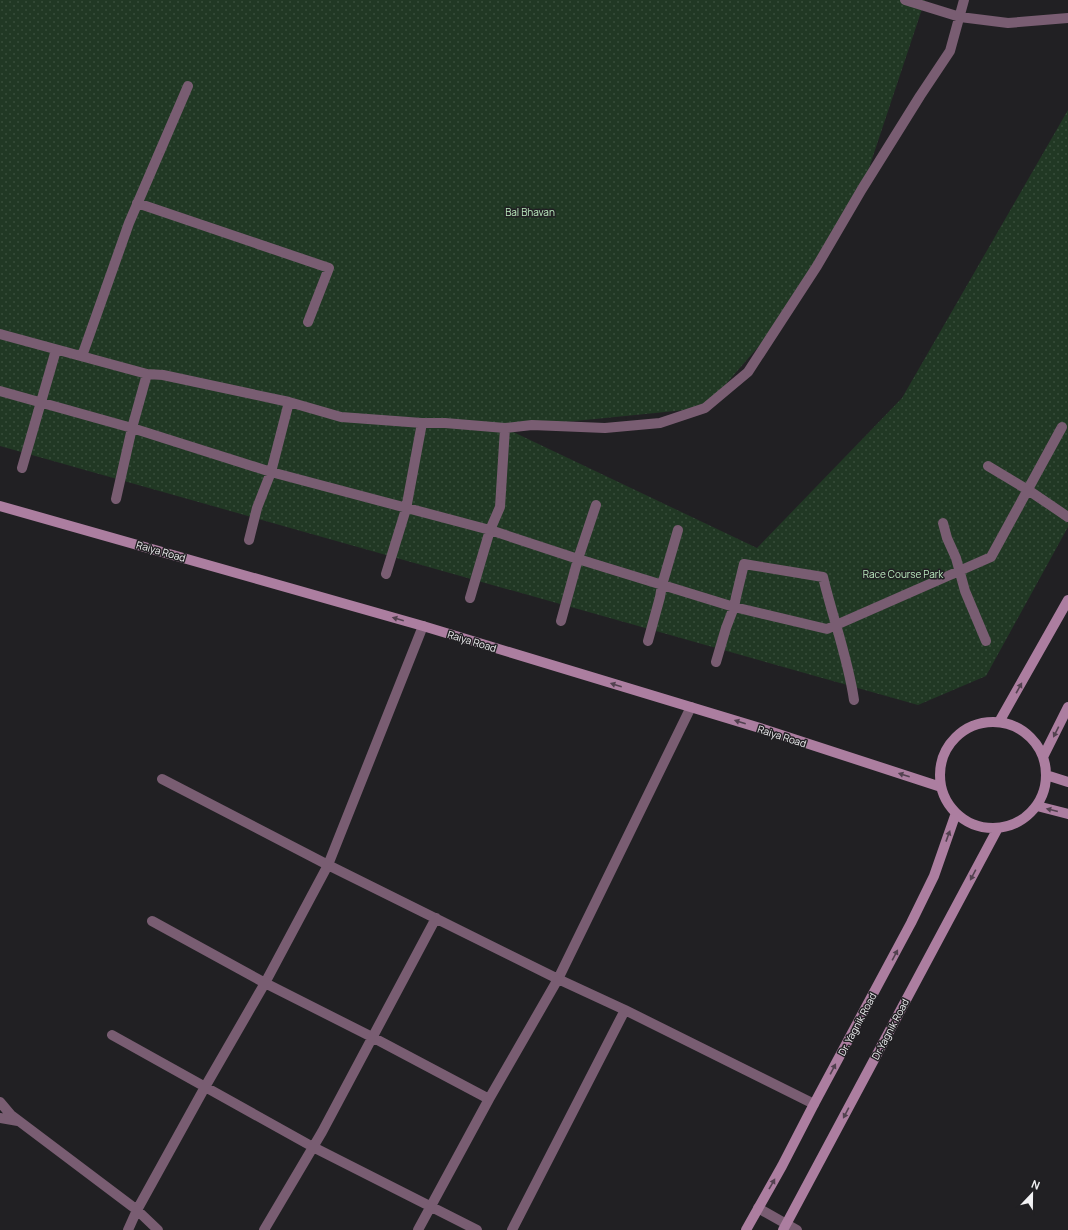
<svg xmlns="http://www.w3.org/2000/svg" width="1068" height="1230" font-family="Manrope,sans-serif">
<defs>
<pattern id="park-dots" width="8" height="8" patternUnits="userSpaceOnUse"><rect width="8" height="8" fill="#213824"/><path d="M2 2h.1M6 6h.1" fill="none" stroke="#374c3a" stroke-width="1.8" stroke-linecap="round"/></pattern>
</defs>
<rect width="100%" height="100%" fill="#212023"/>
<!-- park -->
<path fill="url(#park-dots)" d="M 0,0 L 925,0 L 862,189 L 779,323 L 705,408 L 505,428 L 757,548 L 902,398 L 1068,110 L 1068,527 L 986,676 L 918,705 L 0,446 Z"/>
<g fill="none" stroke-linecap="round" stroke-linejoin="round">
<!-- street -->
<path stroke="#795d72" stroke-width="10" d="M 905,0 L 960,17 L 1008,23 L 1068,18
M 137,203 L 329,268 L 308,322
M 0,334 L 147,374 L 163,375 L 289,402 L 341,417 L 422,423 L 445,423 L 505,428 L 532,425 L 605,428 L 660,423 L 705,408 L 748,372 L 817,266 L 862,189 L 920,96 L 950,51 L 964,0
M 82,356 L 129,223 L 188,86
M 0,391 L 132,428 L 271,472 L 490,530 L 578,559 L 734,607 L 827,629 L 991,557 L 1062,427
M 988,466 L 1028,490 L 1068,517
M 22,468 L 56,350
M 116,499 L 132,428 L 147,374
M 943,523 L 947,538 L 956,558 L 965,591 L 986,641
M 249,540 L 257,508 L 271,472 L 289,402
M 386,574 L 406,509 L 422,423
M 470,598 L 490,530 L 500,507 L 505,428
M 561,621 L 578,559 L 596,505
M 648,641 L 660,597 L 662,585 L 678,530
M 716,662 L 726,628 L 734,607 L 736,597 L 744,564 L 823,577 C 833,619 848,658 854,700
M 162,779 L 328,865 L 558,979 L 625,1010 L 814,1104
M 152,921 L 265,983 L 372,1037 L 489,1099
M 112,1035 L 313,1147 L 477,1230
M 0,1102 L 11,1115 L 137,1210 L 158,1230
M 0,1118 L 18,1121
M 758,1208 L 797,1230
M 128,1230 L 137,1210 L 205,1087 L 265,983 L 328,865 L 423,626
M 264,1230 L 322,1132 L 436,918
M 418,1230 L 489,1099 L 558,979 L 691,707
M 512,1230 L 625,1010"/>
<!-- secondary -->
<path stroke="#ac7ea0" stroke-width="10" d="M 0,506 L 423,626 L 763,729 L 941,787
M940 775a53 53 0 1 1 106 0a53 53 0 1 1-106 0Z
M 999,722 L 1068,600
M 1043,757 L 1068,707
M 1046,775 L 1068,782
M 1037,806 L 1068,814
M 746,1230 L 782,1166 L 814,1104 L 911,923 L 934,876 L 956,813
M 783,1230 L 998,828"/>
</g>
<!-- one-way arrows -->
<defs><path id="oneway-solid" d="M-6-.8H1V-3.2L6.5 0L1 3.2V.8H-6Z"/></defs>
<g fill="#52414f">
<use href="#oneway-solid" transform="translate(398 619) rotate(-164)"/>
<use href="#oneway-solid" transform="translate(616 685) rotate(-163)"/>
<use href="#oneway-solid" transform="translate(1019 688) rotate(-61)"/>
<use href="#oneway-solid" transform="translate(740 722) rotate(-163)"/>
<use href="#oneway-solid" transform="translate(1056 732) rotate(117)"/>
<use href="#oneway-solid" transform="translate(904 775) rotate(-162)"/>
<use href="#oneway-solid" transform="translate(1052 810) rotate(-166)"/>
<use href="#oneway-solid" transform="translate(948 836) rotate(-70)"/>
<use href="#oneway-solid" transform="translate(973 875) rotate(118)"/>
<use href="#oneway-solid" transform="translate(895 955) rotate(-62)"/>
<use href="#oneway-solid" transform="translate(833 1069) rotate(-62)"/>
<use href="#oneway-solid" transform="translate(846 1113) rotate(118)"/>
<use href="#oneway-solid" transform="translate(772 1184) rotate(-60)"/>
</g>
<g text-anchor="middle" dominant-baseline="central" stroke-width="3" stroke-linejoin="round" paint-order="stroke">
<!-- park labels -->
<g font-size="10" fill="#baeabe" stroke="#212023">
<text x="530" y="212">Bal Bhavan</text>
<text x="903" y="574">Race Course Park</text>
</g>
<!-- street labels -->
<g font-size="10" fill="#f2f2f4" stroke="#212023">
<text transform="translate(161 551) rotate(16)">Raiya Road</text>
<text transform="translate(472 641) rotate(17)">Raiya Road</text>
<text transform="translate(782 736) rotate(18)">Raiya Road</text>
<text transform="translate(857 1024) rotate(-62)">Dr. Yagnik Road</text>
<text transform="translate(890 1029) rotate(-62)">Dr.Yagnik Road</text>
</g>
</g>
<!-- north arrow -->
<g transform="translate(1032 1194) rotate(22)" stroke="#212023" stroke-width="3" paint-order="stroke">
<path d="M0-3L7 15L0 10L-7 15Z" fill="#f2f2f4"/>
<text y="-6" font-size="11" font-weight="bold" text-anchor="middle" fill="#f2f2f4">N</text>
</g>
</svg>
